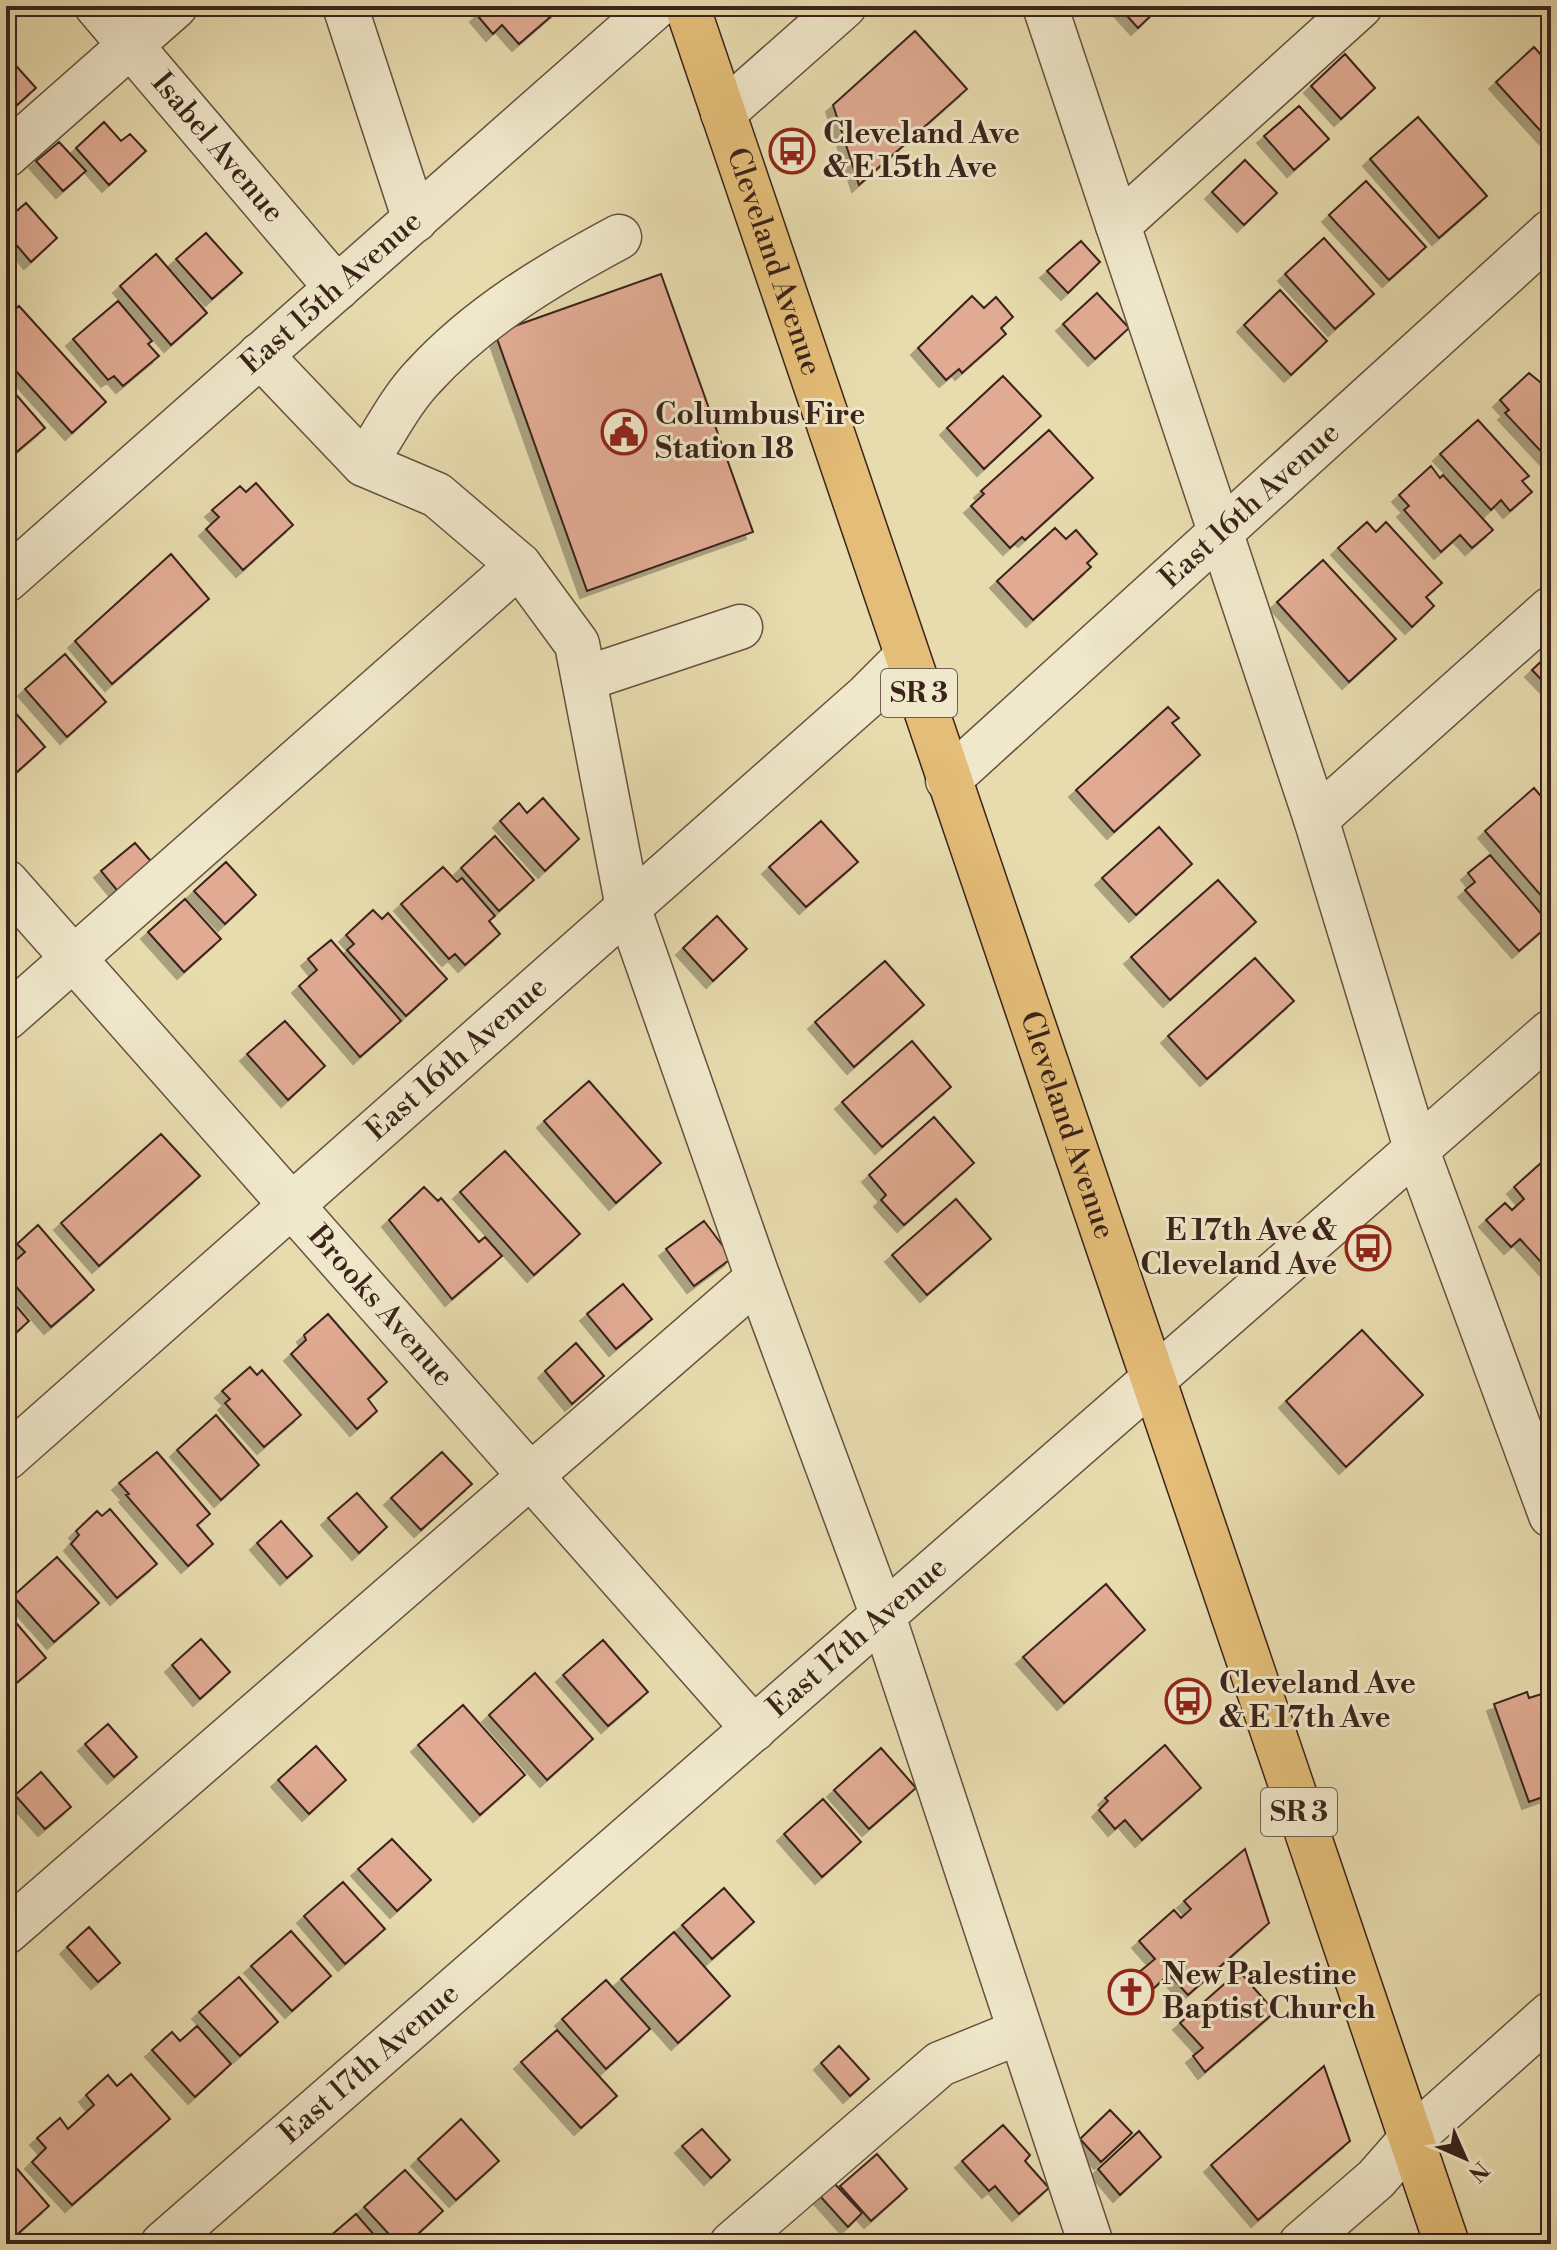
<svg xmlns="http://www.w3.org/2000/svg" width="1557" height="2250" font-family="'Libre Bodoni',serif">
<defs>
<filter id="shadow"><feDropShadow dx="-7" dy="7" stdDeviation="0" flood-color="#0004"/></filter>
</defs>
<rect width="100%" height="100%" fill="#e8dcaf"/>
<filter id="stains"><feTurbulence type="fractalNoise" baseFrequency=".0025" numOctaves="4"/><feColorMatrix values="0 0 0 0 .2 0 0 0 0 .09 0 0 0 0 .02 0 0 0 .5 -.17"/></filter>
<radialGradient id="worn" r=".72"><stop offset=".6" stop-color="#630" stop-opacity="0"/><stop offset="1" stop-color="#630" stop-opacity=".3"/></radialGradient>
<!-- building -->
<path fill="#e1ab93" stroke="#3b231b" stroke-width="2" filter="url(#shadow)" d="M 487,6 L 563,6 L 519,44 L 502,25 L 493,34 L 477,15 Z
M 1118,6 L 1161,6 L 1138,28 Z
M 915,31 L 967,89 L 859,185 L 833,105 Z
M 1534,47 L 1551,66 L 1551,133 L 1546,137 L 1496,82 Z
M 1345,54 L 1375,88 L 1341,119 L 1311,86 Z
M 9,58 L 36,88 L 6,115 L 6,60 Z
M 1299,106 L 1329,139 L 1294,170 L 1264,136 Z
M 1418,117 L 1487,196 L 1439,238 L 1370,159 Z
M 104,122 L 121,141 L 130,134 L 146,151 L 109,185 L 76,148 Z
M 59,142 L 86,171 L 63,191 L 36,161 Z
M 1245,160 L 1277,193 L 1244,225 L 1212,192 Z
M 1366,181 L 1426,247 L 1389,280 L 1329,215 Z
M 26,203 L 57,238 L 31,262 L 6,233 L 6,220 Z
M 206,233 L 242,273 L 212,299 L 176,259 Z
M 1324,238 L 1374,294 L 1335,329 L 1285,274 Z
M 1081,241 L 1100,262 L 1068,293 L 1047,271 Z
M 156,254 L 207,313 L 171,345 L 120,286 Z
M 661,274 L 753,532 L 587,591 L 495,333 Z
M 1280,290 L 1327,341 L 1291,375 L 1244,325 Z
M 1097,293 L 1129,328 L 1095,359 L 1063,324 Z
M 972,296 L 984,308 L 996,297 L 1013,317 L 1001,328 L 1006,334 L 962,373 L 959,369 L 946,380 L 918,348 Z
M 118,301 L 152,341 L 148,344 L 159,356 L 123,386 L 114,376 L 108,380 L 73,339 Z
M 19,306 L 106,402 L 72,433 L 6,360 L 6,317 Z
M 1529,373 L 1551,391 L 1551,462 L 1505,413 L 1509,410 L 1500,400 Z
M 1003,376 L 1041,416 L 984,469 L 947,428 Z
M 6,383 L 45,428 L 6,461 Z
M 1478,420 L 1529,476 L 1522,481 L 1532,492 L 1510,511 L 1501,500 L 1491,510 L 1440,454 Z
M 1049,430 L 1093,478 L 1025,540 L 1022,537 L 1010,548 L 971,506 L 984,494 L 981,491 Z
M 1431,466 L 1440,478 L 1443,475 L 1493,530 L 1472,548 L 1460,535 L 1441,552 L 1404,510 L 1409,506 L 1399,495 Z
M 256,483 L 293,525 L 243,570 L 206,529 L 219,517 L 212,510 L 240,486 L 246,492 Z
M 1367,522 L 1376,532 L 1386,522 L 1442,583 L 1426,597 L 1434,606 L 1412,627 L 1338,548 Z
M 1055,528 L 1066,539 L 1076,530 L 1097,554 L 1087,563 L 1091,567 L 1033,620 L 997,581 Z
M 171,554 L 209,599 L 112,684 L 75,641 Z
M 1323,560 L 1396,639 L 1349,682 L 1277,602 Z
M 1551,652 L 1551,690 L 1532,670 Z
M 65,654 L 106,702 L 67,737 L 25,689 Z
M 6,702 L 45,747 L 7,781 L 6,779 Z
M 1168,707 L 1179,718 L 1172,723 L 1200,755 L 1114,832 L 1076,790 Z
M 1534,788 L 1551,808 L 1551,907 L 1485,831 Z
M 543,798 L 579,839 L 545,871 L 500,821 L 519,803 L 527,813 Z
M 821,821 L 858,862 L 806,907 L 769,867 Z
M 1159,827 L 1192,864 L 1136,915 L 1102,878 Z
M 495,836 L 534,880 L 499,911 L 461,868 Z
M 135,843 L 155,866 L 121,895 L 101,871 Z
M 1490,855 L 1550,924 L 1519,951 L 1465,890 L 1475,882 L 1468,873 Z
M 226,862 L 256,895 L 225,924 L 194,891 Z
M 443,867 L 457,882 L 462,878 L 495,916 L 489,921 L 500,934 L 465,965 L 455,954 L 449,959 L 401,904 Z
M 1218,880 L 1256,922 L 1170,1000 L 1131,957 Z
M 185,899 L 221,939 L 184,972 L 148,932 Z
M 373,910 L 382,919 L 388,913 L 447,979 L 406,1016 L 347,950 L 354,944 L 346,935 Z
M 717,916 L 747,949 L 713,981 L 683,948 Z
M 331,940 L 401,1021 L 360,1057 L 299,986 L 317,970 L 308,959 Z
M 1255,958 L 1294,1001 L 1207,1079 L 1168,1036 Z
M 885,961 L 924,1005 L 854,1067 L 815,1022 Z
M 285,1021 L 325,1066 L 288,1100 L 247,1054 Z
M 912,1041 L 951,1087 L 882,1147 L 842,1102 Z
M 589,1081 L 661,1163 L 616,1203 L 544,1121 Z
M 934,1117 L 974,1163 L 904,1225 L 881,1200 L 886,1195 L 869,1175 Z
M 161,1134 L 200,1176 L 99,1266 L 61,1223 Z
M 505,1151 L 580,1234 L 534,1275 L 460,1192 Z
M 1542,1162 L 1551,1173 L 1551,1273 L 1520,1239 L 1511,1247 L 1486,1220 L 1505,1203 L 1512,1210 L 1524,1199 L 1514,1187 Z
M 424,1187 L 438,1201 L 441,1198 L 479,1242 L 485,1237 L 502,1256 L 452,1299 L 389,1220 Z
M 956,1199 L 991,1239 L 927,1295 L 892,1255 Z
M 704,1221 L 732,1258 L 694,1286 L 666,1249 Z
M 38,1225 L 94,1290 L 51,1327 L 6,1275 L 6,1269 L 25,1252 L 17,1244 Z
M 623,1284 L 652,1319 L 616,1349 L 587,1314 Z
M 6,1294 L 29,1321 L 6,1342 Z
M 328,1314 L 387,1382 L 368,1399 L 377,1411 L 357,1429 L 291,1354 L 306,1340 L 304,1335 Z
M 1362,1330 L 1423,1395 L 1346,1467 L 1286,1401 Z
M 576,1343 L 604,1376 L 572,1404 L 545,1371 Z
M 250,1367 L 257,1375 L 262,1370 L 301,1415 L 264,1447 L 225,1403 L 230,1399 L 222,1391 Z
M 216,1415 L 259,1465 L 221,1500 L 177,1450 Z
M 157,1452 L 210,1514 L 197,1525 L 213,1544 L 188,1566 L 126,1495 L 129,1494 L 119,1483 Z
M 442,1452 L 472,1484 L 421,1530 L 391,1498 Z
M 357,1493 L 387,1527 L 359,1553 L 328,1518 Z
M 110,1509 L 157,1564 L 117,1598 L 71,1544 L 79,1535 L 76,1531 L 97,1511 L 102,1516 Z
M 281,1521 L 312,1556 L 287,1578 L 257,1543 Z
M 57,1557 L 99,1603 L 54,1642 L 13,1596 Z
M 1106,1584 L 1145,1630 L 1064,1703 L 1023,1657 Z
M 6,1611 L 46,1658 L 7,1691 L 6,1690 Z
M 201,1639 L 230,1672 L 200,1699 L 172,1665 Z
M 603,1640 L 648,1692 L 608,1726 L 563,1675 Z
M 535,1673 L 593,1739 L 547,1780 L 489,1715 Z
M 1551,1691 L 1551,1794 L 1529,1802 L 1494,1704 L 1527,1692 L 1529,1698 Z
M 463,1705 L 525,1775 L 480,1815 L 418,1745 Z
M 108,1724 L 137,1757 L 114,1777 L 85,1744 Z
M 1165,1745 L 1201,1788 L 1142,1840 L 1125,1820 L 1115,1829 L 1099,1810 L 1108,1801 L 1105,1798 Z
M 316,1746 L 346,1780 L 309,1814 L 278,1780 Z
M 881,1748 L 916,1788 L 869,1829 L 834,1790 Z
M 41,1772 L 71,1807 L 45,1829 L 15,1795 Z
M 823,1799 L 861,1842 L 822,1877 L 784,1834 Z
M 392,1839 L 431,1880 L 397,1911 L 358,1869 Z
M 1245,1849 L 1269,1923 L 1188,1995 L 1169,1974 L 1153,1989 L 1138,1973 L 1155,1959 L 1139,1941 L 1174,1910 L 1181,1918 L 1191,1909 L 1184,1901 Z
M 343,1882 L 385,1929 L 345,1964 L 304,1916 Z
M 724,1888 L 754,1922 L 712,1959 L 682,1925 Z
M 89,1927 L 120,1963 L 98,1982 L 67,1947 Z
M 291,1931 L 331,1976 L 292,2011 L 251,1966 Z
M 674,1932 L 730,1996 L 678,2043 L 621,1979 Z
M 1239,1971 L 1275,2012 L 1205,2072 L 1193,2056 L 1203,2048 L 1180,2023 Z
M 239,1977 L 278,2022 L 240,2056 L 199,2012 Z
M 606,1980 L 650,2029 L 606,2069 L 562,2019 Z
M 197,2026 L 231,2064 L 195,2097 L 152,2050 L 172,2032 L 180,2041 Z
M 557,2030 L 617,2096 L 581,2128 L 521,2062 Z
M 839,2046 L 869,2079 L 850,2096 L 821,2063 Z
M 1324,2066 L 1350,2141 L 1258,2220 L 1211,2165 Z
M 131,2074 L 170,2119 L 72,2205 L 32,2162 L 46,2148 L 37,2138 L 60,2118 L 68,2129 L 94,2105 L 86,2095 L 108,2075 L 117,2086 Z
M 1110,2110 L 1132,2133 L 1101,2162 L 1080,2139 Z
M 461,2119 L 499,2161 L 456,2200 L 418,2159 Z
M 1003,2125 L 1030,2155 L 1025,2161 L 1049,2188 L 1019,2214 L 995,2186 L 989,2191 L 962,2161 Z
M 702,2129 L 730,2160 L 711,2178 L 682,2146 Z
M 1139,2131 L 1161,2157 L 1120,2195 L 1098,2169 Z
M 877,2154 L 907,2189 L 871,2221 L 840,2186 Z
M 6,2156 L 49,2206 L 12,2239 L 6,2232 Z
M 405,2170 L 443,2211 L 407,2244 L 398,2244 L 364,2207 Z
M 833,2182 L 862,2213 L 848,2227 L 819,2195 Z
M 356,2214 L 382,2244 L 321,2244 Z"/>
<g fill="none" stroke-linecap="round" stroke-linejoin="round">
<!-- minor casing -->
<g stroke="#665140" stroke-width="47">
<g id="minor">
<path id="s1" d="M 97,6 L 337,288"/>
<path d="M 345,6 L 415,220"/>
<path d="M 1045,6 L 1316,819 L 1417,1151 L 1551,1515"/>
<path d="M 723,113 L 844,6"/>
<path d="M 6,155 L 175,6"/>
<path d="M 1118,225 L 1360,6"/>
<path d="M 260,355 L 364,464 L 437,495 L 519,565 L 577,644 L 628,907 L 758,1278 L 882,1613 L 1091,2244"/>
<path d="M 364,464 C 383,436 400,401 423,377 C 478,317 548,275 619,237"/>
<path id="s2" d="M 6,580 L 656,6"/>
<path d="M 584,679 L 740,627"/>
<path id="s3" d="M 948,780 L 1551,232"/>
<path d="M 1316,819 L 1551,609"/>
<path id="s4" d="M 6,882 L 754,1729"/>
<path d="M 6,1018 L 519,565"/>
<path id="s5" d="M 6,1458 L 866,697 L 907,656"/>
<path d="M 6,1932 L 758,1278"/>
<path id="s6" d="M 163,2244 L 1551,1032"/>
<path d="M 732,2244 L 940,2064 L 1019,2032"/>
<path d="M 1301,2244 L 1376,2179 L 1411,2139 L 1551,2014"/>
</g>
</g>
<!-- major casing -->
<g stroke="#3b231b" stroke-width="47">
<g id="major">
<path id="s7" d="M 687,6 L 1447,2244"/>
</g>
</g>
<!-- minor -->
<use href="#minor" stroke="#f0e8cb" stroke-width="44"/>
<!-- major -->
<use href="#major" stroke="#e4be78" stroke-width="44"/>
</g>
<!-- icons -->
<defs>
<g id="bus-ring" transform="scale(2.3)"><circle r="9.5" fill="#f0e8cb" stroke="#8f2418" stroke-width="1.5"/><path d="M-5-6H5V4H4V6H2V4H-2V6H-4V4H-5ZM-3.5-4V0h7V-4ZM-3.5 1.2v1.5H-2V1.2ZM2 1.2v1.5H3.5V1.2Z" fill="#8f2418"/></g>
<g id="civic-ring" transform="scale(2.3)"><circle r="9.5" fill="#f0e8cb" stroke="#8f2418" stroke-width="1.5"/><path d="M-.6-6.5H3V-4.5H.6V-3L4-1V1h2V6H-6V1h2V-1L-.6-3ZM-1.2 2.5V6h2.4V2.5Z" fill="#8f2418"/></g>
<g id="church-ring" transform="scale(2.3)"><circle r="9.5" fill="#f0e8cb" stroke="#8f2418" stroke-width="1.5"/><path d="M-1.2-6h2.4v3.5h3.3v2.4h-3.3V6h-2.4V-.1h-3.3v-2.4h3.3Z" fill="#8f2418"/></g>
</defs>
<g fill-rule="evenodd">
<use href="#bus-ring" x="792" y="151"/>
<use href="#civic-ring" x="624" y="432"/>
<use href="#bus-ring" x="1368" y="1248"/>
<use href="#bus-ring" x="1188" y="1701"/>
<use href="#church-ring" x="1131" y="1992"/>
</g>
<g text-anchor="middle" dominant-baseline="central" stroke-width="6" stroke-linejoin="round" paint-order="stroke">
<!-- shield labels -->
<g fill="#f0e8cb" stroke="#715e50" stroke-width="2">
<rect x="881" y="669" width="76" height="48" rx="6"/>
<rect x="1261" y="1788" width="76" height="48" rx="6"/>
</g>
<g font-size="28" font-weight="bold" fill="#3b231b">
<text x="919" y="693">SR 3</text>
<text x="1299" y="1812">SR 3</text>
</g>
<!-- poi labels -->
<g font-size="30" font-weight="bold" fill="#3b231b" stroke="#f0e8cb" text-anchor="start">
<text x="823" y="134">Cleveland Ave<tspan x="823" dy="34">&amp; E 15th Ave</tspan></text>
<text x="655" y="415">Columbus Fire<tspan x="655" dy="34">Station 18</tspan></text>
<text x="1337" y="1231" text-anchor="end">E 17th Ave &amp;<tspan x="1337" dy="34">Cleveland Ave</tspan></text>
<text x="1219" y="1684">Cleveland Ave<tspan x="1219" dy="34">&amp; E 17th Ave</tspan></text>
<text x="1162" y="1975">New Palestine<tspan x="1162" dy="34">Baptist Church</tspan></text>
</g>
<!-- street labels -->
<g font-size="30" fill="#3b231b" stroke="#f0e8cb">
<text stroke="none"><textPath href="#s1" startOffset="186">Isabel Avenue</textPath></text>
<text stroke="none"><textPath href="#s7" startOffset="270">Cleveland Avenue</textPath></text>
<text stroke="none"><textPath href="#s2" startOffset="434">East 15th Avenue</textPath></text>
<text stroke="none"><textPath href="#s3" startOffset="408">East 16th Avenue</textPath></text>
<text stroke="none"><textPath href="#s5" startOffset="602">East 16th Avenue</textPath></text>
<text stroke="none"><textPath href="#s7" startOffset="1182">Cleveland Avenue</textPath></text>
<text stroke="none"><textPath href="#s4" startOffset="566">Brooks Avenue</textPath></text>
<text stroke="none"><textPath href="#s6" startOffset="922">East 17th Avenue</textPath></text>
<text stroke="none"><textPath href="#s6" startOffset="274">East 17th Avenue</textPath></text>
</g>
</g>
<!-- margin -->
<rect width="1557" height="2250" fill="none" stroke="#e8dcaf" stroke-width="32"/>
<rect x="8" y="8" width="1541" height="2234" fill="none" stroke="#3b231b" stroke-width="4"/>
<rect x="16" y="16" width="1525" height="2218" fill="none" stroke="#3b231b" stroke-width="2"/>
<!-- north arrow -->
<g transform="translate(1465 2158) rotate(135)" stroke="#f0e8cb" stroke-width="6" paint-order="stroke">
<path d="M0-6L14 30L0 20L-14 30Z" fill="#3b231b"/>
<text y="-12" font-size="22" font-weight="bold" text-anchor="middle" fill="#3b231b">N</text>
</g>
<rect width="100%" height="100%" filter="url(#stains)"/>
<rect width="100%" height="100%" fill="url(#worn)"/>
</svg>
